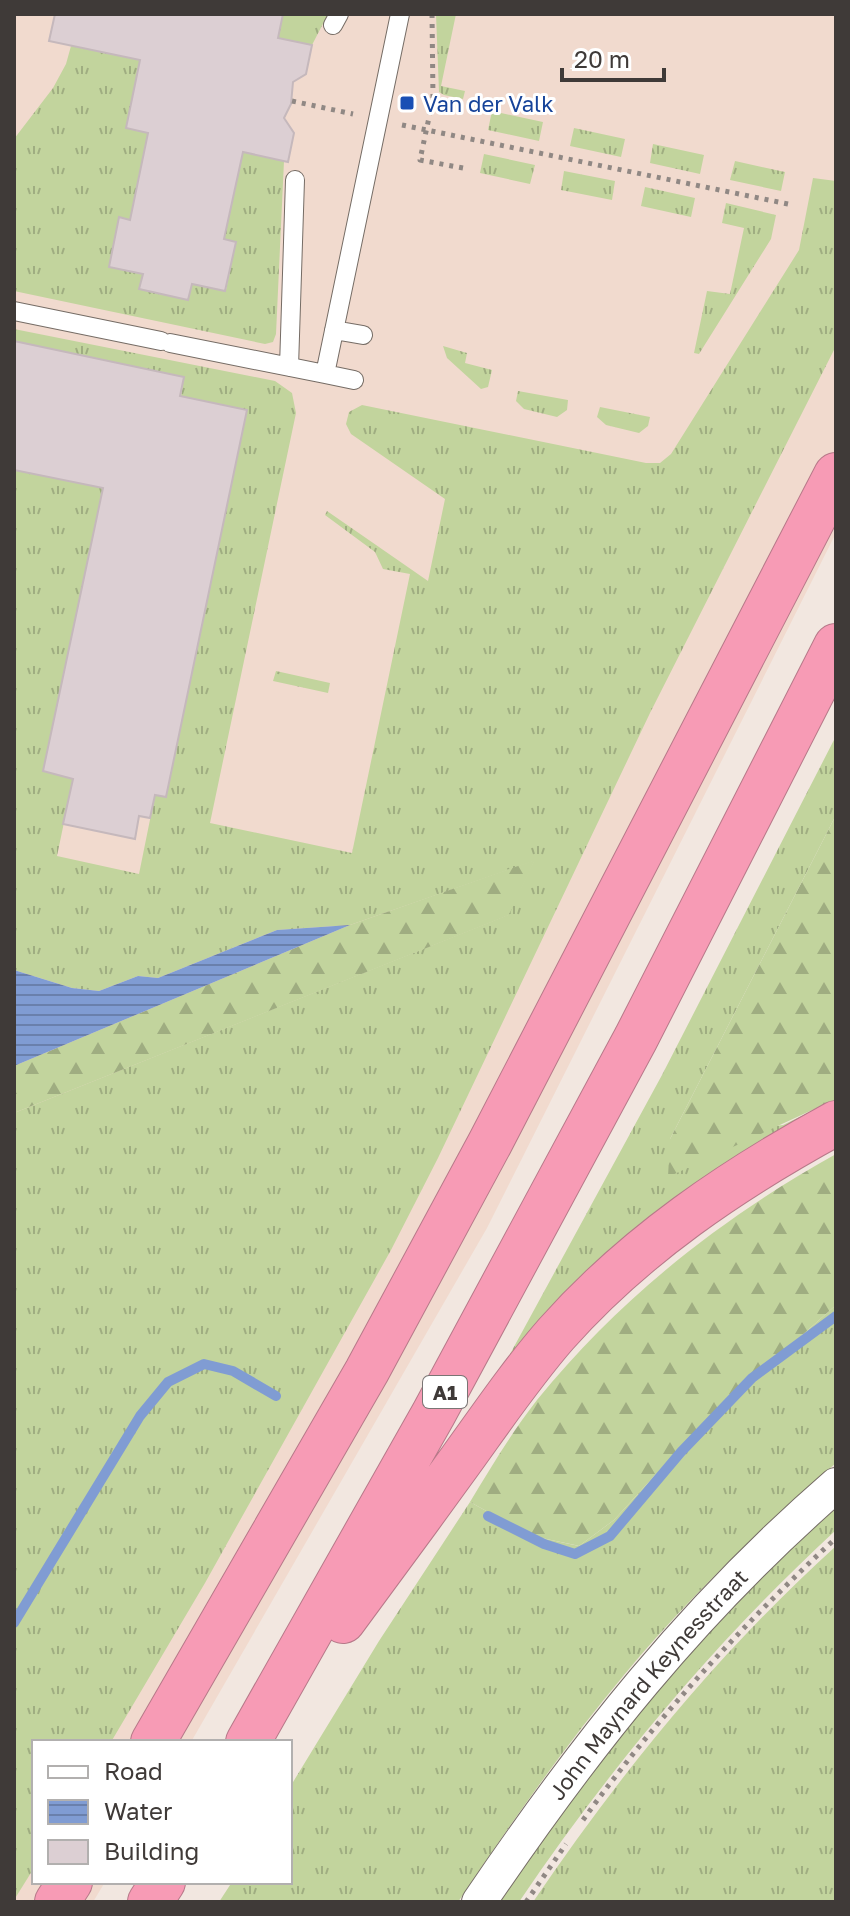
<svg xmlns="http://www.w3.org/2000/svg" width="850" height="1916" font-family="'Golos Text',sans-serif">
<defs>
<pattern id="grass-tufts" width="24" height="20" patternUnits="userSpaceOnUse" patternTransform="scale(2)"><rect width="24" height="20" fill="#c2d49d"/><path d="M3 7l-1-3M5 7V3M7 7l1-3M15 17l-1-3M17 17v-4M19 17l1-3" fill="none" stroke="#9fad81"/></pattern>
<pattern id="forest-firs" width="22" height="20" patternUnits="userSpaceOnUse" patternTransform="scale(2)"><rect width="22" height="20" fill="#c2d49d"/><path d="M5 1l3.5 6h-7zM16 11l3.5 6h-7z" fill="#9fad81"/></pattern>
<pattern id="water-rules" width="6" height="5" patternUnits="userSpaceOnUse" patternTransform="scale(2)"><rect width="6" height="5" fill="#809cd3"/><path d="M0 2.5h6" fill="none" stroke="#6a80ac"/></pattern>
</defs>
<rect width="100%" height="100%" fill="#f2e7e0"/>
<!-- commercial -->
<path fill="#f1dace" d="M 14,14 L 836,14 L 836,533 L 487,1228 L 191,1742 L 34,1742 L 34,1882 L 105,1882 L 93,1902 L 14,1902 Z"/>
<!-- grass -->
<path fill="url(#grass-tufts)" d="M 283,14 L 328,14 L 312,45 L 278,38 Z
M 436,14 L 456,14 L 441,86 L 465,91 L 463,99 L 444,95 L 439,92 Z
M 71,46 L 140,60 L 126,128 L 148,133 L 130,220 L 119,218 L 109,266 L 143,274 L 140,289 L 188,300 L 192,284 L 226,290 L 236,242 L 224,239 L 243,152 L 284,161 L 276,334 L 273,342 L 265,344 L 14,291 L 14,139 L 53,88 L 66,64 Z
M 492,111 L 543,122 L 539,141 L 488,130 Z
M 574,128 L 625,139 L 621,157 L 570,146 Z
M 653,144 L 704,155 L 700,174 L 650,163 Z
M 484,154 L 535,165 L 530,184 L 480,173 Z
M 735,161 L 785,172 L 781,191 L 730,180 Z
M 564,171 L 615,181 L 612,200 L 561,190 Z
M 813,178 L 836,181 L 836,346 L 650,713 L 438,1158 L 391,1250 L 205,1583 L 111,1742 L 34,1742 L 34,1868 L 14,1900 L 14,1113 L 508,915 L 534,861 L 350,925 L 277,930 L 158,978 L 138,976 L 99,991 L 72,988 L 14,970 L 14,470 L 103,488 L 43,771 L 73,779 L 57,856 L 139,874 L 155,795 L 166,797 L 204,615 L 236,408 L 181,396 L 184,377 L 14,341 L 14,329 L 275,381 L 292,393 L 296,413 L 210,823 L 352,853 L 410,574 L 383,569 L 375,552 L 325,515 L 327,511 L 428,581 L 445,499 L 351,434 L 346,424 L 349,412 L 362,405 L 646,463 L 660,463 L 671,454 L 799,250 Z
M 645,187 L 695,198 L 691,217 L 641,206 Z
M 726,203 L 776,215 L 771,239 L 699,354 L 694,353 L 707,291 L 730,294 L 744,228 L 722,223 Z
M 443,346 L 467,353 L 465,363 L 492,370 L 488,387 L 481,389 L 447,358 Z
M 518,391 L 568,400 L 567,410 L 557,417 L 524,409 L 516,401 Z
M 600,407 L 650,417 L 648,426 L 639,433 L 606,425 L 597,417 Z
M 276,671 L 330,683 L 328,693 L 273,681 Z
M 836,736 L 836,815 L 670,1139 L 783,1125 L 836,1099 L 836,1109 L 491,1389 L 662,1075 Z
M 836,1305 L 836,1463 C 761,1528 688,1598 624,1675 C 564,1747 510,1824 458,1902 L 219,1902 L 232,1882 L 290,1882 L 290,1787 L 379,1641 L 470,1502 L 532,1536 L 579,1546 L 614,1520 L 700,1426 Z
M 836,1508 L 836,1530 C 715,1642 611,1766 519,1902 L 500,1902 C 548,1831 598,1762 652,1695 C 707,1628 771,1566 836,1508 Z
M 836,1546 L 836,1902 L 533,1902 C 621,1772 720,1651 836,1546 Z"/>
<!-- forest -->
<path fill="url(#forest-firs)" d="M 836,815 L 836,1099 L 668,1177 L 670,1139 Z
M 535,860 L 509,915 L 14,1113 L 14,1066 L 350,925 Z
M 836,1154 L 836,1305 L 700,1426 L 614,1520 L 579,1546 L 575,1545 L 532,1536 L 470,1502 C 491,1467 512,1432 537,1400 C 620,1298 721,1218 836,1154 Z"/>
<!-- water -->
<path fill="url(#water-rules)" d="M 350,925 L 14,1066 L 14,970 L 72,988 L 99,991 L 138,976 L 158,978 L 277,930 Z"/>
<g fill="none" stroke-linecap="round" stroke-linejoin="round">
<!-- stream -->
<path stroke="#809cd3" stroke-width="10" d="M 488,1516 L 544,1544 L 575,1554 L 610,1536 L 681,1452 L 752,1378 L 836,1316
M 14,1623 L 140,1416 L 168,1382 L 204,1364 L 233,1371 L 276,1396"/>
</g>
<!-- building -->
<path fill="#dccfd3" stroke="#c5b8bc" stroke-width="2" d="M 55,14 L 283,14 L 278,38 L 312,45 L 306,74 L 293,82 L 291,104 L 284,118 L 294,133 L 288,162 L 243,152 L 224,239 L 236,242 L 225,291 L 192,284 L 188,300 L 139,289 L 143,274 L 109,267 L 119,217 L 130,220 L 148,133 L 126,128 L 140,60 L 49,41 Z
M 14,341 L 184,377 L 180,396 L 247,410 L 166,797 L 155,795 L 150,818 L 139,816 L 135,839 L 63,824 L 73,779 L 43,771 L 103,488 L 14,470 Z"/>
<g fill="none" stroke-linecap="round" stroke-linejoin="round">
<!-- service casing -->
<g stroke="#756c65" stroke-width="20">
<path id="service" d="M 333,25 L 339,14
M 14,311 L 161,341
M 334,330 L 363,335
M 170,343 L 325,374 L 400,14
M 289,367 L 295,180
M 325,374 L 354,380"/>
</g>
<!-- minor casing -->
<g stroke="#756c65" stroke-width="36">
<g id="minor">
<path id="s1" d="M 479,1902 C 585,1746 692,1610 836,1485"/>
</g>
</g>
<!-- motorway casing -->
<g stroke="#b77989" stroke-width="46">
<path id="motorway" d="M 343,1621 C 383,1567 422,1514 461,1460 C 492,1417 522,1373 556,1334 C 635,1245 733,1179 836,1123
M 153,1742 L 367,1371 L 490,1143 L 836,475
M 248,1742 L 434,1413 L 636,1038 L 836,646
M 57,1902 L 70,1882
M 150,1902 L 163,1882"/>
</g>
<!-- path -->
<path stroke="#908884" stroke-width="5" stroke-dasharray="4 6" stroke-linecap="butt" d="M 432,14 L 433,99
M 292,101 L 353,114
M 402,125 L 793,205
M 463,168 L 420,160 L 421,155 L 433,99 L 476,106
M 583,1820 C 657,1717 743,1624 836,1538
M 526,1902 L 566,1844"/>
<!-- service -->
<use href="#service" stroke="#fff" stroke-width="18"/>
<!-- minor -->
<use href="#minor" stroke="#fff" stroke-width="34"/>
<!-- motorway -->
<use href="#motorway" stroke="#f79bb5" stroke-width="44"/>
</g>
<!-- markers -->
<rect fill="#1a4fb4" stroke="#fff" stroke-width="3" x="399" y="95" width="16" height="16" rx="4"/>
<g text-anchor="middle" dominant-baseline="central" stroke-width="6" stroke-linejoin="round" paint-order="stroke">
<!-- shield labels -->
<rect fill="#fff" stroke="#797574" stroke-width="2" x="423" y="1376" width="44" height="32" rx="6"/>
<g font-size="20" font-weight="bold" fill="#3f3a38">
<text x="445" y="1392">A1</text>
</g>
<!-- transit labels -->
<g font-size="22" fill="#164399" stroke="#fff" text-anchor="start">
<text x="423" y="103">Van der Valk</text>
</g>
<!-- street labels -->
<g font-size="22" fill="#3f3a38" stroke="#fff">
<text stroke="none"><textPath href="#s1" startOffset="276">John Maynard Keynesstraat</textPath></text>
</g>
</g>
<!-- border -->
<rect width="850" height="1916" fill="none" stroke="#3f3a38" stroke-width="32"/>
<!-- legend -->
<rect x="32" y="1740" width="260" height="144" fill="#ffffff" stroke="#b2b0af" stroke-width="2"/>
<rect x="48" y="1766" width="40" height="12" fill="#ffffff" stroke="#b2b0af" stroke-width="2"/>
<text x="104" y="1780" font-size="24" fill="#3f3a38">Road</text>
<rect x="48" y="1800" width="40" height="24" fill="url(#water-rules)" stroke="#b2b0af" stroke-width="2"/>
<text x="104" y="1820" font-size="24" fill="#3f3a38">Water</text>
<rect x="48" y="1840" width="40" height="24" fill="#dccfd3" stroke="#b2b0af" stroke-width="2"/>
<text x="104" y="1860" font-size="24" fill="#3f3a38">Building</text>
<!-- scale -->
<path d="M562 68v12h102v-12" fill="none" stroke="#3f3a38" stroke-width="4"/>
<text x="574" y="68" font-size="24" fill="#3f3a38" stroke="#ffffff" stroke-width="6" paint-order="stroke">20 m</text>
</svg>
